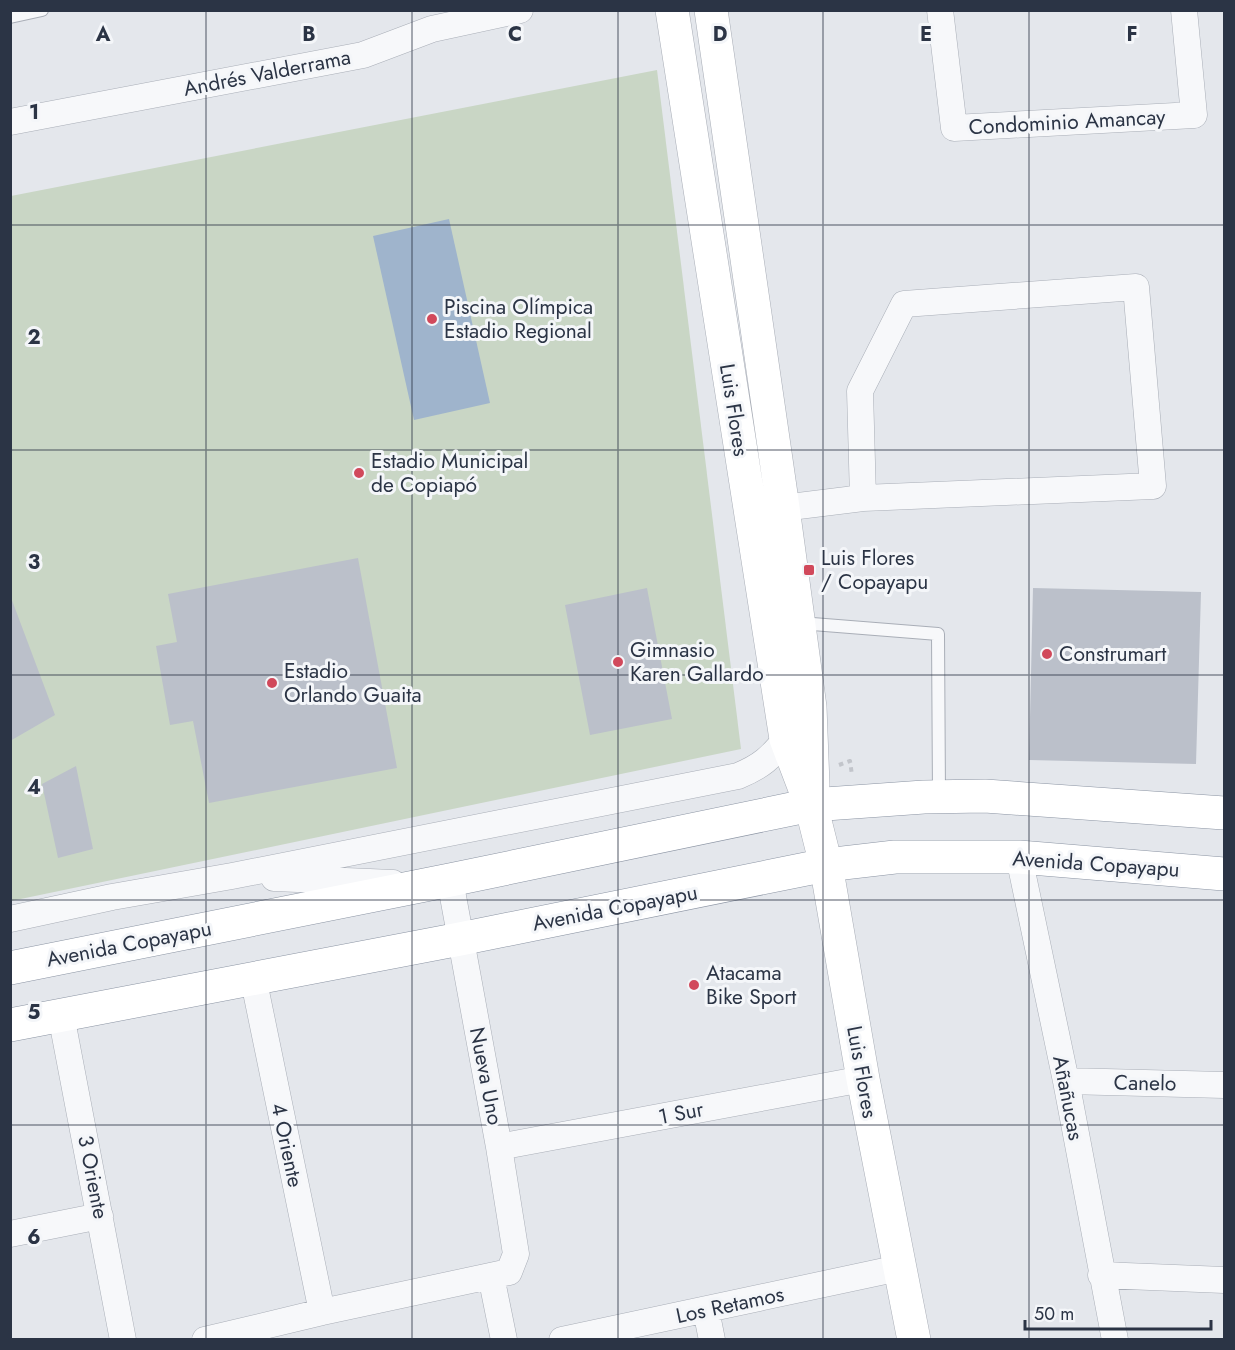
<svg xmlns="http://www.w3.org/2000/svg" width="1235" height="1350" font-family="Jost,sans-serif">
<rect width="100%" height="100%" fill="#e4e7ec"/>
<!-- green -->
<path fill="#c9d6c5" d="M 657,70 L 741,749 L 11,901 L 11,196 Z"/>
<!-- water -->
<path fill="#9fb4cc" d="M 449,219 L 490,403 L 414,420 L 373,236 Z"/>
<!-- building -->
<path fill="#bbc0ca" d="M 358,558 L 397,768 L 209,803 L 193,721 L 170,725 L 156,646 L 177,642 L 168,594 Z
M 647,588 L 672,719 L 590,735 L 565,605 Z
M 1033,588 L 1201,592 L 1196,764 L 1029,760 Z
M 10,595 L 55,715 L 10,741 Z
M 76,766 L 93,849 L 58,858 L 42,784 Z"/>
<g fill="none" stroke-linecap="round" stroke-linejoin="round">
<!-- service casing -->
<g stroke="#a9aeb7" stroke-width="14">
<path id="service" d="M 10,17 L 42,10
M 800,623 L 938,634 L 939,796"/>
</g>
<!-- minor casing -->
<g stroke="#a9aeb7" stroke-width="27">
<path id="minor" d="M 940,10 L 954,128 L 1194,115 L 1184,10
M 10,122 L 363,55 L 432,29 L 520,10
M 766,510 L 863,498 L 1153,486 L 1136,287 L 904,304 L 860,391 L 863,498
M 1019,857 L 1066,1081 L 1115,1340
M 274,878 L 393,883
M 10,919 L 112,897 L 232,876 L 738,776 C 762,766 770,758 786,739
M 253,977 L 322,1312
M 61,1015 L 123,1340
M 1066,1081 L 1224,1085
M 499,1147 L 863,1079
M 10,1234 L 100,1216
M 1101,1275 L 1224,1280
M 491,1276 L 504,1340
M 706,1310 L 712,1340
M 205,1340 L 322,1312 L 509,1272 L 516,1254 L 499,1147 L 450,880
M 562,1340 L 899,1268"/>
</g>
<!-- secondary casing -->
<g stroke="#a9aeb7" stroke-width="34">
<path id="secondary" d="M 672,10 L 786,739 L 811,805 L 826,865 L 863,1079 L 914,1340
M 711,10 L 783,508 L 810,707 L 813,785"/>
</g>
<!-- trunk casing -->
<g stroke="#8b94a3" stroke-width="34">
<path id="trunk" d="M 10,968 L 450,880 L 811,805 L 924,797 L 985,796 L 1224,813
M 10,1025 L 460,939 L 826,865 L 895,857 L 1019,857 L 1224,874"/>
</g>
<!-- path -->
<path stroke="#c2c5cb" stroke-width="4" stroke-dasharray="4.5 4.5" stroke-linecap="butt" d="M 839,765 L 850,761 L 852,775"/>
<!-- service -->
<use href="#service" stroke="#f7f8fa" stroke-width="12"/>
<!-- minor -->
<use href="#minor" stroke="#f7f8fa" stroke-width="26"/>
<!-- secondary -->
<use href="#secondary" stroke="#fff" stroke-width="33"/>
<!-- trunk -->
<use href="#trunk" stroke="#fff" stroke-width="33"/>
</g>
<!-- grid -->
<path fill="none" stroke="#2b3445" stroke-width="1.5" stroke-opacity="0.55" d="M 206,10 L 206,1340M 412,10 L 412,1340M 618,10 L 618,1340M 823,10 L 823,1340M 1029,10 L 1029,1340M 10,225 L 1224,225M 10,450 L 1224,450M 10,675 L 1224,675M 10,900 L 1224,900M 10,1125 L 1224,1125"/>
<!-- markers -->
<g fill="#d1495b" stroke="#f4f6f9" stroke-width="2">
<circle cx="432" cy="319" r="6"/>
<circle cx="359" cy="473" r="6"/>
<rect x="803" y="564" width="12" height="12" rx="3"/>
<circle cx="1047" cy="654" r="6"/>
<circle cx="618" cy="662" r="6"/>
<circle cx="272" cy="683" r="6"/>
<circle cx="694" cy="985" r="6"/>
</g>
<g text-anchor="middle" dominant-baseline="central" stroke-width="6" stroke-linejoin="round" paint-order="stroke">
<!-- street labels -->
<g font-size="21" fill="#2b3445" stroke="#f4f6f9">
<text transform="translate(267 73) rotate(-11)">Andrés Valderrama</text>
<text transform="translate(1067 122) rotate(-3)">Condominio Amancay</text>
<text transform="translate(734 410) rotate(81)">Luis Flores</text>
<text transform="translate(1096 864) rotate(4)">Avenida Copayapu</text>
<text transform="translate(615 908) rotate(-11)">Avenida Copayapu</text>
<text transform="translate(129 944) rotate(-11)">Avenida Copayapu</text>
<text transform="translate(862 1072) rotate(80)">Luis Flores</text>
<text transform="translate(486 1076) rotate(79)">Nueva Uno</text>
<text transform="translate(1145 1083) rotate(1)">Canelo</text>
<text transform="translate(1068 1098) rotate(79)">Añañucas</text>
<text transform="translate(681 1113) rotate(-11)">1 Sur</text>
<text transform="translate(287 1145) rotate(78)">4 Oriente</text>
<text transform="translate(93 1177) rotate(79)">3 Oriente</text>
<text transform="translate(730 1305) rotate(-12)">Los Retamos</text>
</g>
<!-- poi labels -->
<g font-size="21" fill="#2b3445" stroke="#f4f6f9" text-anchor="start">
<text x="444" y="307">Piscina Olímpica<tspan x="444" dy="24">Estadio Regional</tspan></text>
<text x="371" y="461">Estadio Municipal<tspan x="371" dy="24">de Copiapó</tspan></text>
<text x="821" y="558">Luis Flores<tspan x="821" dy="24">/ Copayapu</tspan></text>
<text x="630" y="650">Gimnasio<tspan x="630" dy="24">Karen Gallardo</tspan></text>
<text x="1059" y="654">Construmart</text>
<text x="284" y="671">Estadio<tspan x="284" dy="24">Orlando Guaita</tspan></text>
<text x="706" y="973">Atacama<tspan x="706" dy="24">Bike Sport</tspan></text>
</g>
</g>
<g font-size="20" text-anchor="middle" font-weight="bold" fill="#2b3445" stroke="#f4f6f9" stroke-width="6" stroke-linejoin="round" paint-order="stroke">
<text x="103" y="41">A</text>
<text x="309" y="41">B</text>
<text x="515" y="41">C</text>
<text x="720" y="41">D</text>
<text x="926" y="41">E</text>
<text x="1132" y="41">F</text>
<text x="34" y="119">1</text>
<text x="34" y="344">2</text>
<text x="34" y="569">3</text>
<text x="34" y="794">4</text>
<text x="34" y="1019">5</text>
<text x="34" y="1244">6</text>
</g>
<!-- border -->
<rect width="1235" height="1350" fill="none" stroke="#2b3445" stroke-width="24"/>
<!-- scale -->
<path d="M1025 1320v9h186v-9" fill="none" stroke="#2b3445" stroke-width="3"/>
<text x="1034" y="1320" font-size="18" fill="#2b3445" stroke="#f4f6f9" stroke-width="4.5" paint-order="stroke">50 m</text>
</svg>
